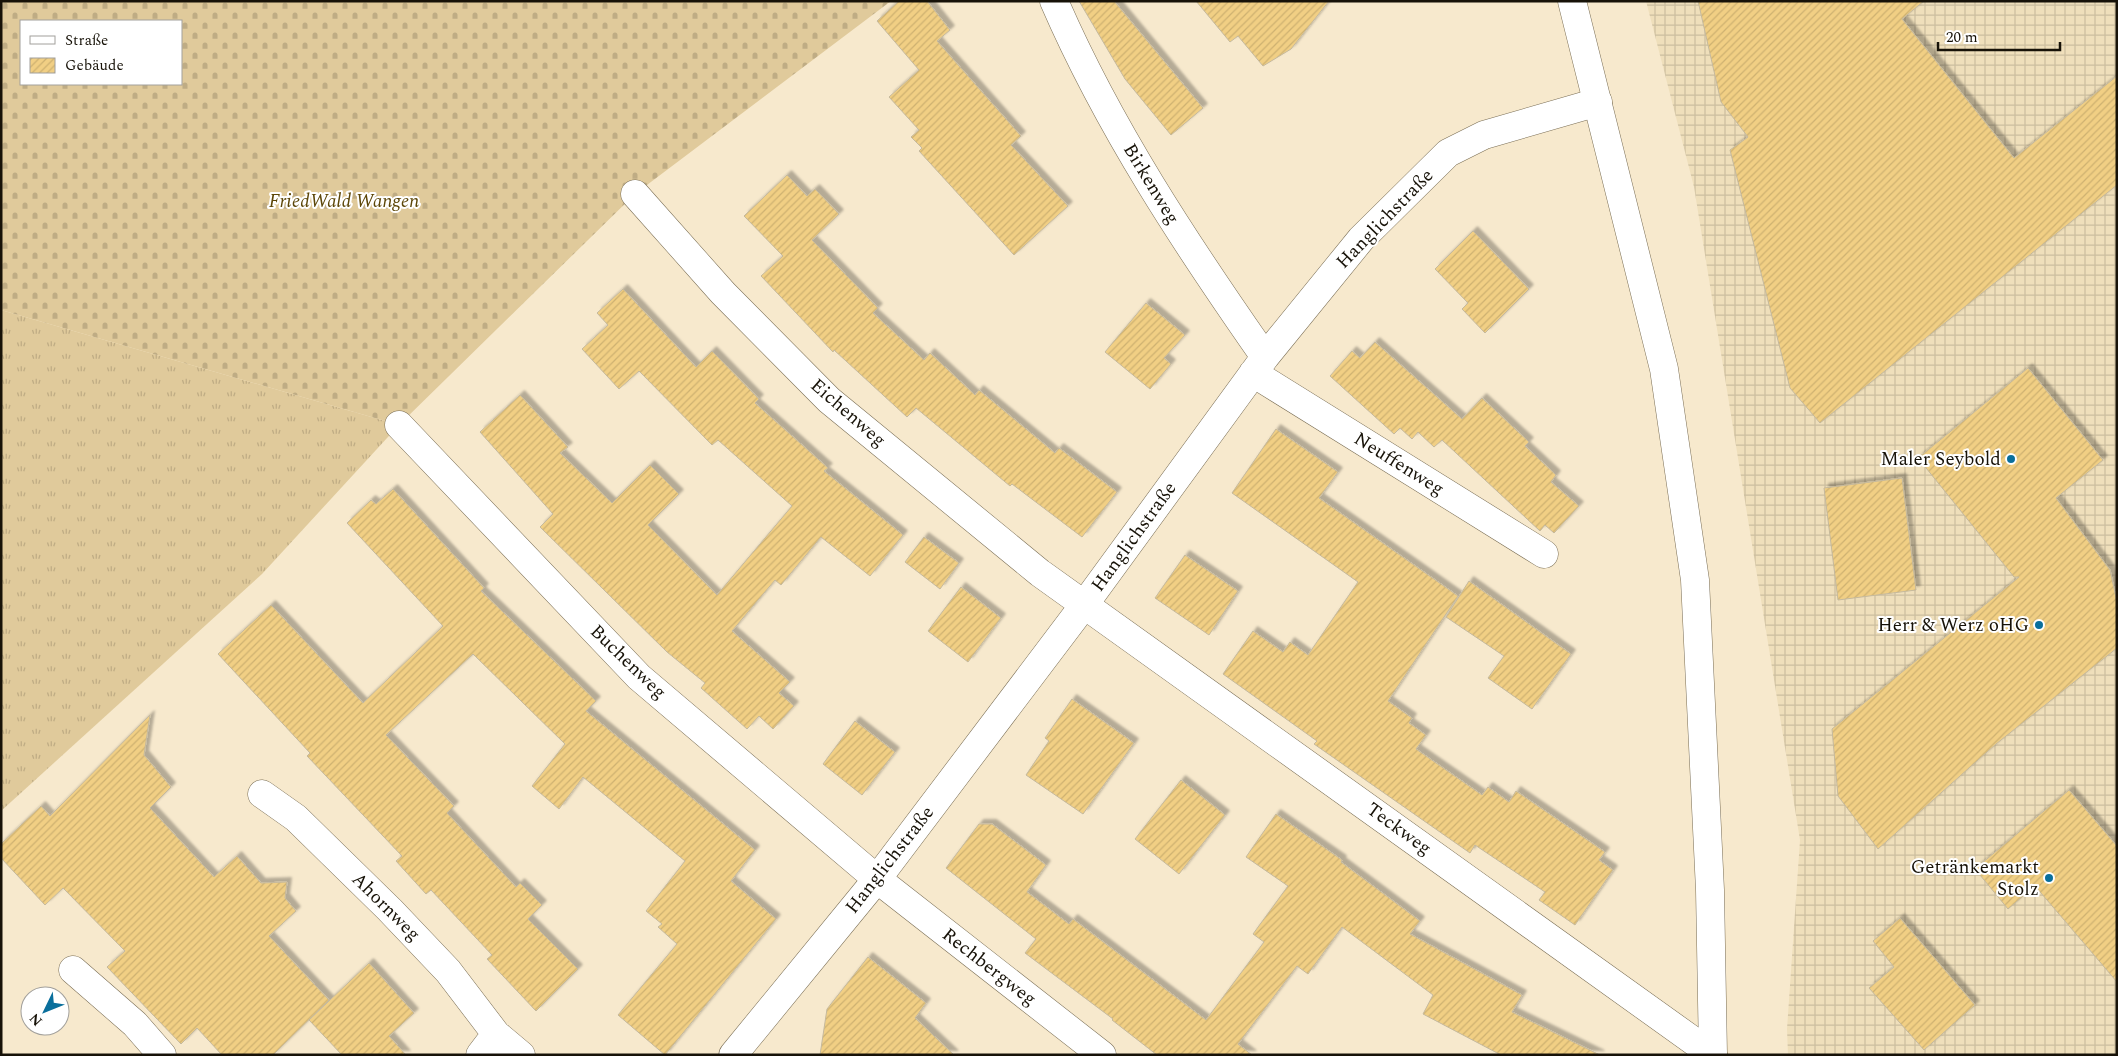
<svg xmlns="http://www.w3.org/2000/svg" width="2118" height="1056" font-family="Spectral,serif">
<defs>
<pattern id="industrial-grid" width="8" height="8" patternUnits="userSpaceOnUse" patternTransform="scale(1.25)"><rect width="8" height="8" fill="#efdfbb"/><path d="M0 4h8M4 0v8" fill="none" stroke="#ccbe9f"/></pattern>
<pattern id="grass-tufts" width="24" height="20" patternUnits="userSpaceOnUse" patternTransform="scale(1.25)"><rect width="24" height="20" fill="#e0ca9b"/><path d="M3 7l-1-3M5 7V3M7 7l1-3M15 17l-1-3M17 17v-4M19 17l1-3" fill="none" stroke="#bfac84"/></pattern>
<pattern id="cemetery-stones" width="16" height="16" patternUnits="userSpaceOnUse" patternTransform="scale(1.25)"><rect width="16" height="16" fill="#e0ca9b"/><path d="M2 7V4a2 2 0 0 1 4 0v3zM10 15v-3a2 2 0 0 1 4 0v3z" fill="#bfac84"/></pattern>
<pattern id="building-hatch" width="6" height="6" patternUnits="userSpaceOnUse" patternTransform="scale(1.25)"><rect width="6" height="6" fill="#f1cf84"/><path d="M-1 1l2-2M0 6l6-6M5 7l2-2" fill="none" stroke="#ceb170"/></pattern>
<filter id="shadow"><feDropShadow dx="4.5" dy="-4.5" stdDeviation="1" flood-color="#0004"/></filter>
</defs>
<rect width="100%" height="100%" fill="#f7e9cd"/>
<!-- industrial -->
<path fill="url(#industrial-grid)" d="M 1646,1 L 2117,1 L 2117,1055 L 1788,1055 L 1787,1029 L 1800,840 L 1694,187 Z"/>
<!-- grass -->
<path fill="url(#grass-tufts)" d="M 1,310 L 399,425 L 262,574 L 1,811 Z"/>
<!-- cemetery -->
<path fill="url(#cemetery-stones)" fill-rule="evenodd" d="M 1,1 L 891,1 L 635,194 L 399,425 L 1,310 ZM 21,21 L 181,21 L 181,84 L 21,84 Z"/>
<!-- building -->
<path fill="url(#building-hatch)" stroke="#c5b99d" filter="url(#shadow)" d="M 899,1 L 927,1 L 950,30 L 937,41 L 1021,136 L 1011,145 L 1068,206 L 1014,255 L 919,151 L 922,148 L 911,137 L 919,130 L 889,97 L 919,70 L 877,21 Z
M 1079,1 L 1114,1 L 1203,108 L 1171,135 L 1125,79 Z
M 1196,1 L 1329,1 L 1291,49 L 1263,66 L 1238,36 L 1230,42 Z
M 1698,1 L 1924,1 L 1902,19 L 2014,158 L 2117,76 L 2117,185 L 1820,423 L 1790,388 L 1730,150 L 1748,137 L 1721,102 Z
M 787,175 L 807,196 L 815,189 L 839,214 L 812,240 L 878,308 L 873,313 L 924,360 L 930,353 L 975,395 L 979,390 L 1055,453 L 1059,448 L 1117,492 L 1082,537 L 1012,484 L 1010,486 L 916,408 L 907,417 L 834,350 L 833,352 L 761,276 L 783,256 L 744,216 Z
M 1473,231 L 1529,289 L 1485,333 L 1462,309 L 1468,303 L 1435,269 Z
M 623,289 L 696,367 L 712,351 L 759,399 L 755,403 L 828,468 L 824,471 L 903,535 L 870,576 L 821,537 L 781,585 L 775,580 L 732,631 L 790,682 L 779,693 L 794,706 L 773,729 L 759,716 L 747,729 L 701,688 L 705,683 L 667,652 L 540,527 L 553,514 L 480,432 L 520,395 L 568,447 L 560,453 L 612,503 L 650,465 L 679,494 L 648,525 L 717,595 L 792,506 L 718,440 L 712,445 L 639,371 L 619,389 L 582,349 L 608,325 L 597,313 Z
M 1146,303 L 1185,335 L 1164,358 L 1171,364 L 1150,389 L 1105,352 Z
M 1375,342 L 1462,419 L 1482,398 L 1529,442 L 1525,446 L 1556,475 L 1551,482 L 1579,506 L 1554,533 L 1545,525 L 1540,531 L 1442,440 L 1434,447 L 1418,432 L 1412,439 L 1400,428 L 1394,434 L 1330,376 L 1352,351 L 1360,358 Z
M 2028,368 L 2103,460 L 2056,498 L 2110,570 L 2117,602 L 2117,648 L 1996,744 L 1878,849 L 1838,796 L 1832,729 L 2019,577 L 2014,577 L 1918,458 Z
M 1276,429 L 1338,472 L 1319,498 L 1458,596 L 1388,701 L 1412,718 L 1409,723 L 1426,735 L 1416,749 L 1482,795 L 1488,787 L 1509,802 L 1516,791 L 1605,852 L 1599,860 L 1613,870 L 1575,925 L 1539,900 L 1545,892 L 1475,845 L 1470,853 L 1314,744 L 1317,741 L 1223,674 L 1253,631 L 1283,652 L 1290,642 L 1308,655 L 1358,582 L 1232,493 Z
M 1902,478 L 1916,590 L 1838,600 L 1824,488 Z
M 393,489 L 484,588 L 481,591 L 596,701 L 586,711 L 755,850 L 731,881 L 776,919 L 665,1055 L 618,1015 L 677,944 L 658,927 L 662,924 L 646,911 L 685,861 L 583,777 L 559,809 L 532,786 L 565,744 L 473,654 L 386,735 L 454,806 L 447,813 L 516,887 L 520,883 L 542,905 L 528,919 L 578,969 L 536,1011 L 487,959 L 492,955 L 431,890 L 426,894 L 396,861 L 402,856 L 307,756 L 310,753 L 218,654 L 271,605 L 363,703 L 443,626 L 347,523 L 371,500 L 376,504 Z
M 924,537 L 959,563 L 940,589 L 905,562 Z
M 1185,555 L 1238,591 L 1209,635 L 1155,598 Z
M 1469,581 L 1571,654 L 1532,709 L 1488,678 L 1504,656 L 1446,617 Z
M 961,587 L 1001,618 L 968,662 L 928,631 Z
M 1072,699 L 1134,743 L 1083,814 L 1026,775 L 1049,741 L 1045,738 Z
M 150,715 L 144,755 L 171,787 L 150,808 L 214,877 L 237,856 L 261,883 L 287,882 L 285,898 L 296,911 L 269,936 L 329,1000 L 273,1055 L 222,1055 L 197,1028 L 181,1044 L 107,967 L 125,951 L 63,888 L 45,905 L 1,858 L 1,844 L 41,806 L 50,816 Z
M 855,721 L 895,752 L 862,795 L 823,764 Z
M 1181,780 L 1225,815 L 1179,874 L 1135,839 Z
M 2069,790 L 2117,846 L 2117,982 L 2035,886 L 2008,909 L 1975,869 Z
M 1276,814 L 1342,860 L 1341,862 L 1420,921 L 1410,934 L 1522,995 L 1512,1012 L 1600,1055 L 1501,1055 L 1423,1014 L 1433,995 L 1342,927 L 1308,974 L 1297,966 L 1238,1044 L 1252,1055 L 1157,1055 L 1112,1020 L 1113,1019 L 1025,953 L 1036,939 L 946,868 L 979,824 L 992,824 L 1046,865 L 1027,892 L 1069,924 L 1073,919 L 1206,1020 L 1264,942 L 1253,934 L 1288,886 L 1246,857 Z
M 1900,918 L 1975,1005 L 1924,1050 L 1869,988 L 1894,967 L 1873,941 Z
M 868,957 L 926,1003 L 915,1018 L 954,1055 L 820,1055 L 827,1009 Z
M 369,963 L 414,1013 L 389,1036 L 406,1055 L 342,1055 L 309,1020 Z"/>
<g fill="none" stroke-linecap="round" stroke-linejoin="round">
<!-- minor casing -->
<g stroke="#796d54" stroke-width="29">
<path id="minor" d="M 1054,1 C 1109,128 1186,244 1265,357
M 635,194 L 723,293 L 829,400 L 1040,573 L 1713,1055
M 1253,373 L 1544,554
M 399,425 L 639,677 L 877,879 L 1102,1055
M 262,794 L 296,818 L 390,910 L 448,971 L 496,1034 L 521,1055
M 73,970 L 135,1024 L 162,1055
M 480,1055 L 496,1034
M 733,1055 L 877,879 L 1084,605 L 1265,357 L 1361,239 L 1448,153 L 1484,135 L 1598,102"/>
</g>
<!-- tertiary casing -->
<g stroke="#796d54" stroke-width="29">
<path id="tertiary" d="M 1572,1 L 1664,369 L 1695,580 L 1710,890 L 1713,1055"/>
</g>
<!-- minor -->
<use href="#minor" stroke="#fff" stroke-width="28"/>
<!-- tertiary -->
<use href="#tertiary" stroke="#fff" stroke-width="28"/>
</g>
<!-- markers -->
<g fill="#0a6f9c" stroke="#fff" stroke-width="2">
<circle cx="2011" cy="459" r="5"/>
<circle cx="2039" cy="625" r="5"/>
<circle cx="2049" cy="878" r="5"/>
</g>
<g text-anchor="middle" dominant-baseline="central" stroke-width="4" stroke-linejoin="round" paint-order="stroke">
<!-- street labels -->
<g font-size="19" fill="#171208" stroke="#fff">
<text transform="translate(1151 184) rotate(59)">Birkenweg</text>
<text transform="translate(1385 219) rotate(-46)">Hanglichstraße</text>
<text transform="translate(848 413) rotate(41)">Eichenweg</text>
<text transform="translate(1399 464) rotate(32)">Neuffenweg</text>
<text transform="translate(1134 537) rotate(-54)">Hanglichstraße</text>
<text transform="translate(628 662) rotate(44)">Buchenweg</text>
<text transform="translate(1399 829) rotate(36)">Teckweg</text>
<text transform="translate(890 860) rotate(-52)">Hanglichstraße</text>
<text transform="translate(386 907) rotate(45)">Ahornweg</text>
<text transform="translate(989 967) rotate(38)">Rechbergweg</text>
</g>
<!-- park labels -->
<g font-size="19" font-style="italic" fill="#5c4608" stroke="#fff">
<text x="344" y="201">FriedWald Wangen</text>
</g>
<!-- poi labels -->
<g font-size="19" fill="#171208" stroke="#fff" text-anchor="end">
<text x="2001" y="459">Maler Seybold</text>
<text x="2029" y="625">Herr &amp; Werz oHG</text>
<text x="2039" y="867">Getränkemarkt<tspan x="2039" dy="22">Stolz</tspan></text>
</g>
</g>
<!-- border -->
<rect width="2118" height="1056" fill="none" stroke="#171208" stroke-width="5"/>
<!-- legend -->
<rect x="20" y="20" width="162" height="65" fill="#ffffff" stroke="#a2a09c"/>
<rect x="30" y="36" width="25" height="8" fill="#ffffff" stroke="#a2a09c"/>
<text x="65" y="45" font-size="15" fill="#171208">Straße</text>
<rect x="30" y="58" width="25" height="15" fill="url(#building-hatch)" stroke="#a2a09c"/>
<text x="65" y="70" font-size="15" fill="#171208">Gebäude</text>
<!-- north arrow -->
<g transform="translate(45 1011) rotate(227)"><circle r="24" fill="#ffffff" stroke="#a2a09c"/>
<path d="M0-4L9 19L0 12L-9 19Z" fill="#0a6f9c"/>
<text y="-8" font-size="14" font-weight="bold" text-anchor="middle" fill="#171208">N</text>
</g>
<!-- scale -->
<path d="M1938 42v8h122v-8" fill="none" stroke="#171208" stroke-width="2.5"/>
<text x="1946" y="42" font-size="15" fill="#171208" stroke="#ffffff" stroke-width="4" paint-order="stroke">20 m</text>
</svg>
